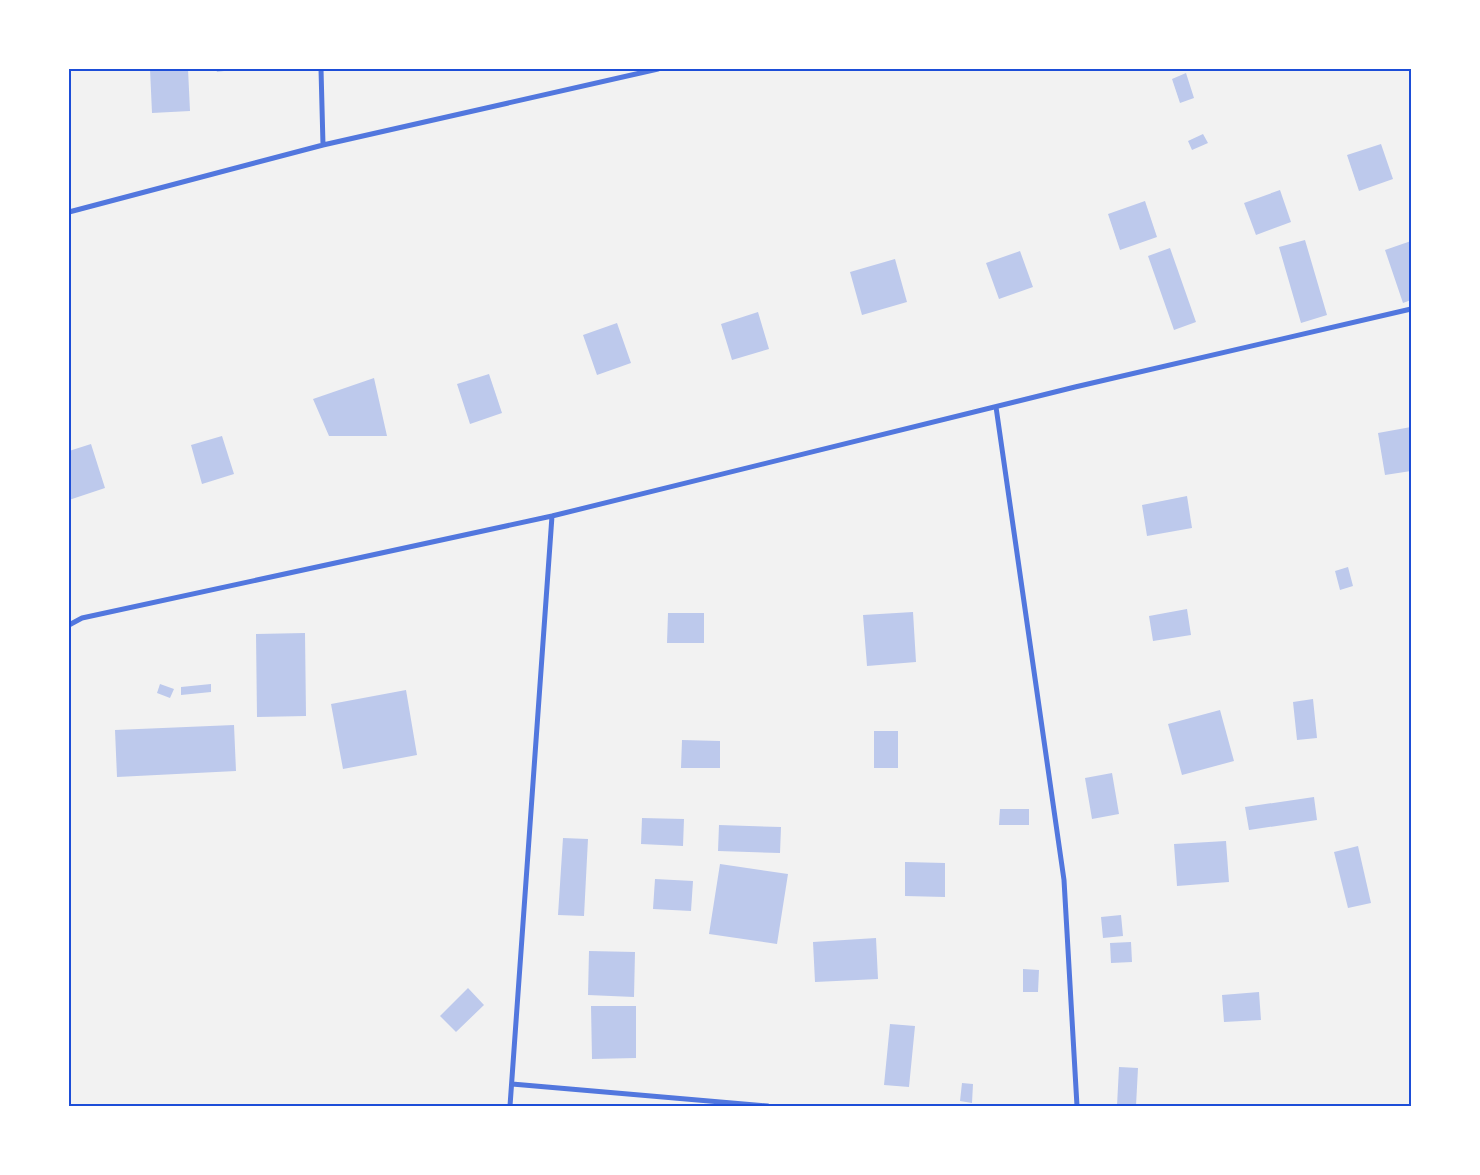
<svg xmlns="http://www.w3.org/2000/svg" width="1480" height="1175" font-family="Rubik,sans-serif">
<rect width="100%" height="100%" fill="#f2f2f2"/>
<!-- building -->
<path fill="#bdc9ec" d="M 150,69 L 188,69 L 190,111 L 152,113 Z
M 216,69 L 230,69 L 231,70 L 217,72 Z
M 1186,73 L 1194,98 L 1180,103 L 1172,79 Z
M 1203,134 L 1208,143 L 1192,150 L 1188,141 Z
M 1381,144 L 1393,179 L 1359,191 L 1347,155 Z
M 1280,190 L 1291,222 L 1256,235 L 1244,203 Z
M 1145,201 L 1157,237 L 1120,250 L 1108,214 Z
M 1305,240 L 1327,315 L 1301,323 L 1279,247 Z
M 1411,241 L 1411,300 L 1403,303 L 1385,250 Z
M 1170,248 L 1196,322 L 1174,330 L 1148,256 Z
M 1020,251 L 1033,287 L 999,299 L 986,263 Z
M 895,259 L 907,302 L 862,315 L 850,272 Z
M 758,312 L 769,349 L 732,360 L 721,324 Z
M 617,323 L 631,363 L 597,375 L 583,335 Z
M 489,374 L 502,413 L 470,424 L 457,384 Z
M 374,378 L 387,436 L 329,436 L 313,399 Z
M 1411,427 L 1411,471 L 1385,475 L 1378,433 Z
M 222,436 L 234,474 L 202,484 L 191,445 Z
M 91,444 L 105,488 L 69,500 L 69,451 Z
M 1187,496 L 1192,528 L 1147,536 L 1142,505 Z
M 1348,567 L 1353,586 L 1340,590 L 1335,571 Z
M 1187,609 L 1191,635 L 1153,641 L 1149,616 Z
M 913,612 L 916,662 L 867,666 L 863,615 Z
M 668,613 L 704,613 L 704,643 L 667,643 Z
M 305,633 L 306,716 L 257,717 L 256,634 Z
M 160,684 L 174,689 L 170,698 L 157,693 Z
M 211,684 L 211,692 L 181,695 L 181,687 Z
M 406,690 L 417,755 L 343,769 L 331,704 Z
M 1313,699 L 1317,738 L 1297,740 L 1293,702 Z
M 1220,710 L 1234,761 L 1182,775 L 1168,724 Z
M 234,725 L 236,771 L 117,777 L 115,730 Z
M 874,731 L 898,731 L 898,768 L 874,768 Z
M 682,740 L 720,741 L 720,768 L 681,768 Z
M 1112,773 L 1119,814 L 1092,819 L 1085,778 Z
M 1314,797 L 1317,820 L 1249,830 L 1245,807 Z
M 1000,809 L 1029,809 L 1029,825 L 999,825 Z
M 642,818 L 684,819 L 683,846 L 641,844 Z
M 719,825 L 781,827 L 780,853 L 718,851 Z
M 563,838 L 588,839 L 584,916 L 558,915 Z
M 1226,841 L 1229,882 L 1177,886 L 1174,844 Z
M 1358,846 L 1371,903 L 1348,908 L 1334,852 Z
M 905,862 L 945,863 L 945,897 L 905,896 Z
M 720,864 L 788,874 L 777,944 L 709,934 Z
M 655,879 L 693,881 L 691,911 L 653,909 Z
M 1121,915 L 1123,936 L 1103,938 L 1101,917 Z
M 876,938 L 878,979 L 815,982 L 813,942 Z
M 1131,942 L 1132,962 L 1111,963 L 1110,943 Z
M 589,951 L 635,952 L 634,997 L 588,995 Z
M 1023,969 L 1039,970 L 1038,992 L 1023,992 Z
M 468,988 L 484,1005 L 456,1032 L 440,1016 Z
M 1259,992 L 1261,1020 L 1224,1022 L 1222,995 Z
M 591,1006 L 636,1006 L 636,1058 L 592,1059 Z
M 890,1024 L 915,1026 L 909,1087 L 884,1085 Z
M 1119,1067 L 1138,1068 L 1136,1106 L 1117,1106 Z
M 962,1083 L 973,1084 L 972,1103 L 960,1101 Z"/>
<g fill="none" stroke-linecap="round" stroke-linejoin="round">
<!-- minor -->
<path stroke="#5277de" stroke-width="5" d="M 321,69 L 323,145
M 69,212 L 323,145 L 658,69
M 996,407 L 1064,880 L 1077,1106
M 69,625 L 82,618 L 552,516 L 1075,387 L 1411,309
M 512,1084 L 768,1106
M 510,1106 L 552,516"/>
</g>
<!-- border -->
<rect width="1480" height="1175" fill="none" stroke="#ffffff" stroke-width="140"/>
<rect x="70" y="70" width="1340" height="1035" fill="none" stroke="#1d4ed8" stroke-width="2"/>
</svg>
